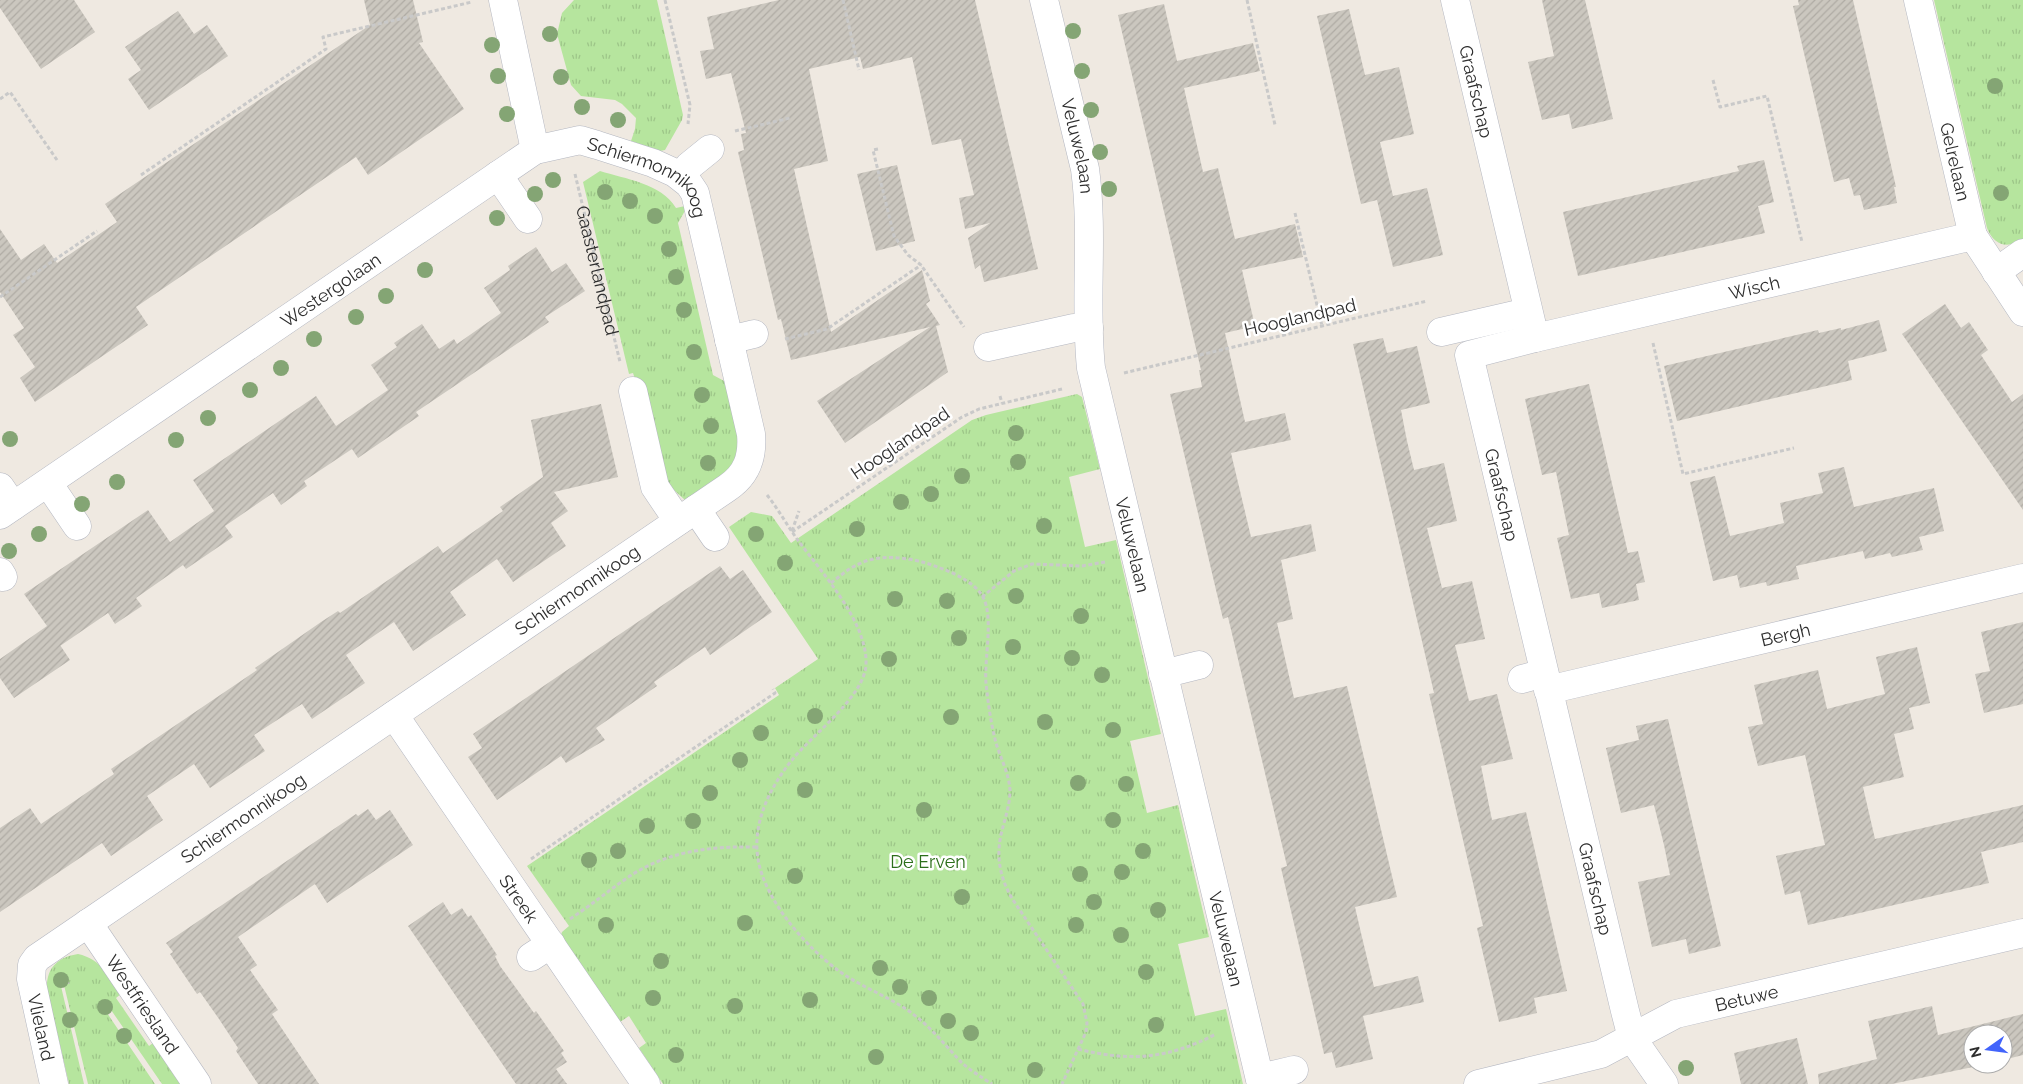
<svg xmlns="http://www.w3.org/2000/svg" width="2023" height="1084" font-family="Raleway,sans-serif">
<defs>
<pattern id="grass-tufts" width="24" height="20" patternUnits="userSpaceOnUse" patternTransform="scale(1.25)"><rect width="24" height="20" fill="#b6e59e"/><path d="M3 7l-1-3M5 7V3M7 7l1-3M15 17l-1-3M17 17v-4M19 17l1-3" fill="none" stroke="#9dc588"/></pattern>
<pattern id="building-hatch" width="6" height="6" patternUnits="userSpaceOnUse" patternTransform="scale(1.25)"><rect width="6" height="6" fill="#cbc7bf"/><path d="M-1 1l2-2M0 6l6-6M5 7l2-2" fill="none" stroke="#afaba4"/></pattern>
</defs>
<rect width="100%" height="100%" fill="#efe9e1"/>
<!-- grass -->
<path fill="url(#grass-tufts)" d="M 574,0 L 657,0 L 683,115 L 682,120 L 665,150 L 660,151 L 631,141 L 635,129 L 636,118 L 622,104 L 615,100 L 581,96 L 571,85 L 557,34 L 562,13 Z
M 1934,0 L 2023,0 L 2023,239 C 2008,249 1994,246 1987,228 Z
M 600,171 C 625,179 661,183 676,208 L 685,206 L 686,209 L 678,223 L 713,375 L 726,382 L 740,444 L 735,459 L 730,469 L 725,473 L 685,500 L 666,483 L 643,381 L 636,382 L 633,373 L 629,374 L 583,182 Z
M 1077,394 L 1082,397 L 1100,469 L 1069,477 L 1085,547 L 1116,540 L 1161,734 L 1130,741 L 1147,813 L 1178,805 L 1209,937 L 1178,944 L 1195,1016 L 1226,1009 L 1243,1084 L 663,1084 L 639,1048 L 646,1043 L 629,1016 L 620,1022 L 561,935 L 562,932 L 569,926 L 527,866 L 779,695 L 775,688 L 818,659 L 729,527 L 751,512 L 772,516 L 791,543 L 972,420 L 986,415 Z
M 78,954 C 101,959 108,976 121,994 L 116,998 L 149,1046 L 153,1043 L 181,1084 L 162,1084 L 109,1007 L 105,1010 L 155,1084 L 88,1084 L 63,981 L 60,982 L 84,1084 L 69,1084 L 47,989 C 46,969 57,957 78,954 Z"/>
<!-- building -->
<path fill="url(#building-hatch)" d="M 0,0 L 74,0 L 95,32 L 41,69 L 0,8 Z
M 364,0 L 413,0 L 423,42 L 419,43 L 464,109 L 368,175 L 356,157 L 136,307 L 148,325 L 35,402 L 20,378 L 35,367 L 13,335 L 24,328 L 0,292 L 0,229 L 21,260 L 44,244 L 57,263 L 117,222 L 105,204 L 370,25 Z
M 779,0 L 975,0 L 1038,269 L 984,282 L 980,265 L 975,269 L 968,238 L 990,223 L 965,229 L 959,198 L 974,195 L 961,139 L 932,145 L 912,57 L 863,69 L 860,57 L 809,69 L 828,161 L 794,169 L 831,332 L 922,270 L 930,301 L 926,304 L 940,325 L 936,326 L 948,372 L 845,443 L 817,401 L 930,327 L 791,360 L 781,319 L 778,320 L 738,152 L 744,150 L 741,134 L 746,133 L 731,73 L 706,79 L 700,51 L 714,49 L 707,17 Z
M 1542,0 L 1585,0 L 1613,119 L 1572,129 L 1569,114 L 1542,120 L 1528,62 L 1554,56 Z
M 1798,0 L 1853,0 L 1896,187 L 1894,187 L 1897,203 L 1864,210 L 1860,195 L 1854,196 L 1849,178 L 1834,182 L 1793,6 L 1799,5 Z
M 1164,4 L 1177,61 L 1253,43 L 1260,71 L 1184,88 L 1203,172 L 1218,168 L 1235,239 L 1295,224 L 1303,257 L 1242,270 L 1255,326 L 1225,333 L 1245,422 L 1285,413 L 1291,440 L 1231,453 L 1251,537 L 1311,524 L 1316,551 L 1281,560 L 1293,619 L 1277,623 L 1294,698 L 1347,686 L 1397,897 L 1355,907 L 1361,933 L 1374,987 L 1418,976 L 1424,1002 L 1363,1016 L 1373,1059 L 1336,1068 L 1332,1052 L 1324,1054 L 1318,1027 L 1281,868 L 1287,866 L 1228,617 L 1223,619 L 1216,590 L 1170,394 L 1202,387 L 1199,370 L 1201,370 L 1118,15 Z
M 1349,9 L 1365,75 L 1399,67 L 1414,134 L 1380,142 L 1393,196 L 1427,188 L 1443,255 L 1393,267 L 1377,200 L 1361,204 L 1317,16 Z
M 178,11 L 194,34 L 207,25 L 228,56 L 149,110 L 128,79 L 141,70 L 125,47 Z
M 1764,160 L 1774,202 L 1758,206 L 1765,233 L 1578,276 L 1563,212 L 1739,171 L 1737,166 Z
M 897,165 L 915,241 L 876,251 L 857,174 Z
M 536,247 L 552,272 L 566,263 L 585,291 L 545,317 L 549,322 L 416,412 L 419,416 L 358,458 L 352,449 L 304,481 L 307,486 L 281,505 L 273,493 L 225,526 L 233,537 L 186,569 L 183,565 L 136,598 L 142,606 L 115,624 L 108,613 L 60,646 L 50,630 L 70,660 L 14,698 L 0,678 L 0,659 L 47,626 L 24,594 L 148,510 L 170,542 L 214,511 L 193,480 L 316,396 L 336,426 L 388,390 L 371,365 L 397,347 L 394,343 L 422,324 L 439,349 L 454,339 L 457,344 L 501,313 L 484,288 L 510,270 L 508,266 Z
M 1945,304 L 1961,328 L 1969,322 L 1988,350 L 1981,355 L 2012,402 L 2023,394 L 2023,510 L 1902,334 Z
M 1879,320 L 1887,351 L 1848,361 L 1852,380 L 1677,421 L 1664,366 L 1818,330 L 1819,333 L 1841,328 L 1841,330 Z
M 1383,338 L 1387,353 L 1417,346 L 1430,403 L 1401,410 L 1407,441 L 1414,470 L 1444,463 L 1457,521 L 1427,528 L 1442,588 L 1472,581 L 1485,639 L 1455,645 L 1469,701 L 1497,694 L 1513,759 L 1481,766 L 1492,820 L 1526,812 L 1567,991 L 1534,998 L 1537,1013 L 1499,1022 L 1477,928 L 1483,926 L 1429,694 L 1434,693 L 1353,344 Z
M 1589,384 L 1628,553 L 1638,551 L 1645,582 L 1636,584 L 1639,600 L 1602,608 L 1599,593 L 1571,599 L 1557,538 L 1569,535 L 1556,472 L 1542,475 L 1525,399 Z
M 601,404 L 618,477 L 554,492 L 568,511 L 551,523 L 566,546 L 513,582 L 497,559 L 450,592 L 466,615 L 413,651 L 394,622 L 346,655 L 365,683 L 312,719 L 302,704 L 254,735 L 265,751 L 210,788 L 194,764 L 147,796 L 163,820 L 111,856 L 102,843 L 0,912 L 0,828 L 30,808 L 41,824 L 114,774 L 111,769 L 257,670 L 255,668 L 321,622 L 338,611 L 340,613 L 438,546 L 443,553 L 503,511 L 500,507 L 543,477 L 531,420 Z
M 1844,467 L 1854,507 L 1934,488 L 1944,531 L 1919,537 L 1923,550 L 1892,557 L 1890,553 L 1865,559 L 1863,551 L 1796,566 L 1799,579 L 1767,586 L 1766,582 L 1740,588 L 1737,575 L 1713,581 L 1690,482 L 1715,476 L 1730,536 L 1784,523 L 1780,503 L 1823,493 L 1818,473 Z
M 720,566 L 730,579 L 743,570 L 772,612 L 710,655 L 705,647 L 654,682 L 657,686 L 596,728 L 605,740 L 566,763 L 561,756 L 497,800 L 468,757 L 482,748 L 473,734 Z
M 2023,622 L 2023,704 L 1984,713 L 1975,674 L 1990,671 L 1981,632 Z
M 1917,647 L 1930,703 L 1909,708 L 1914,729 L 1894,734 L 1904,777 L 1863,787 L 1875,839 L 2023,805 L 2023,842 L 1981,852 L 1989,883 L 1808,925 L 1800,891 L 1785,895 L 1776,856 L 1825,845 L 1805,755 L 1758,766 L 1748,727 L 1763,724 L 1754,685 L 1818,670 L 1827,709 L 1885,694 L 1876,657 Z
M 1668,719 L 1721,946 L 1689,954 L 1686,939 L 1652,947 L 1638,882 L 1670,875 L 1664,845 L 1654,805 L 1621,813 L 1606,748 L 1639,740 L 1636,726 Z
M 368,809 L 376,820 L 390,810 L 413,845 L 327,903 L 315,884 L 238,937 L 257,965 L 250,970 L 278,1010 L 272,1014 L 319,1084 L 258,1084 L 236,1051 L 238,1048 L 219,1019 L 200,992 L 197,994 L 170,954 L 173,952 L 166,943 L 356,814 L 358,816 Z
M 443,902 L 451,915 L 462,908 L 468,917 L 471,915 L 497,955 L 495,956 L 500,966 L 534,1013 L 536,1011 L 564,1051 L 561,1053 L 567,1062 L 556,1069 L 567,1084 L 516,1084 L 408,926 Z
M 1932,1006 L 1938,1035 L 2023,1014 L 2023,1055 L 2003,1060 L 2003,1034 L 1973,1034 L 1973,1064 L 1987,1064 L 1892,1084 L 1819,1084 L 1818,1074 L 1877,1059 L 1868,1021 Z
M 1797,1038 L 1808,1084 L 1741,1084 L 1734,1053 Z"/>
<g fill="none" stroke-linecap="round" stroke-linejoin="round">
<!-- minor casing -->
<g stroke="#b4b7c1" stroke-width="29">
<g id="minor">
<path d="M 503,0 L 535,150"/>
<path id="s2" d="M 1044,0 L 1085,169 C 1094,235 1084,302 1091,368 L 1261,1084"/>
<path id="s3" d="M 1455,0 L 1535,338 L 1469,355 L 1625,1011 L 1632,1038 L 1664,1084"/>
<path id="s4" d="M 1918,0 L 1973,236 L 2023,312"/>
<path d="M 498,175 L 528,219"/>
<path d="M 681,176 L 689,166 L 710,149"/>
<path d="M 1996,272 L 2023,253"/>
<path d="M 1441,332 L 1528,312"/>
<path id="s5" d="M 1535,338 L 1973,236"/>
<path d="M 729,340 L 754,334"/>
<path d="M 988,347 L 1074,328 L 1089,328"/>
<path d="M 633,391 L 655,487 L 678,521"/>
<path d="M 48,483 L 77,526"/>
<path d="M 0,487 L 13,506"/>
<path d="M 696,509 L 715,537"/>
<path id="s6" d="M 0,515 L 535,150 L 580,140 L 597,145 L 653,163 L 675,173 L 689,184 L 695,193 L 751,434 C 753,457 747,475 727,488 L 37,958 L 32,965 L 31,979 L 54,1084"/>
<path d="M 0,572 L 3,577"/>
<path d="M 1163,674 L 1199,665"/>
<path d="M 1522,679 L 1544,673"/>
<path id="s7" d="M 1548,690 L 2023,578"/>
<path id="s8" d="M 394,715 L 646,1084"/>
<path id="s9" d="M 88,923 L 197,1084"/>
<path d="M 531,957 L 551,944"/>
<path d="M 1260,1078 L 1294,1070"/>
<path id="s10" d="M 1478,1084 L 1601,1054 L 1676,1014 L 2023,933"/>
</g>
</g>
<!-- path -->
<g stroke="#c9c9c9" stroke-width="3" stroke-dasharray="4 2.5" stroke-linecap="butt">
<path d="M 665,0 L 690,105 L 688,124"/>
<path d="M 843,0 L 859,70"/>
<path d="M 1247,0 L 1275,125"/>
<path d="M 1713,80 L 1720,107 L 1767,96 L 1802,242"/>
<path d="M 0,99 L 10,92 L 57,160"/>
<path d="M 735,131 L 790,118"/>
<path d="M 878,149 L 873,150 L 894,236 L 908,255 L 921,265 L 964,327"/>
<path id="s1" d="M 575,174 L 620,362"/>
<path d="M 141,175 L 326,49 L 323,37 L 472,2"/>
<path d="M 1295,213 L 1322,326"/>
<path d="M 0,297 L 97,231"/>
<path d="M 785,339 L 827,329 L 921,265"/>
<path d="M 1653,343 L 1683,474 L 1794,448"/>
<path d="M 1124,373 L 1427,301"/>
<path d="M 1000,396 L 1002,403"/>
<path d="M 767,495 C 778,509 787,525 797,539 C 821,572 868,622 866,665 C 864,697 812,735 792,760 C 770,787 752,823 758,859 C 765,901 806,947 839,971 C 864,989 894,998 918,1018 C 934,1031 947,1047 961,1062 C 970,1070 981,1077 992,1084"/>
<path d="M 792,531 L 799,511"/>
<path d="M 792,532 L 962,417 L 979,409 L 1062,389"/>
<path d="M 831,583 C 840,576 849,568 859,564 C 878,554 905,557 926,563 C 944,569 973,579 983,597 C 994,618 984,659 986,683 C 988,703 991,724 996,743 C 1001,759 1009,774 1010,790 C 1010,803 1006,815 1003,827 C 995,853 999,877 1013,900 L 1083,1004 L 1087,1023 L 1086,1032 L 1062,1084"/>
<path d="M 982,597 L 1014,571 L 1032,564 L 1082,566 L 1105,562"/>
<path d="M 531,859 L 775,693 L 773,689"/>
<path d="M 570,919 C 590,906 608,891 627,878 C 666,851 711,846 757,847"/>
<path d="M 64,978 L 67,979 L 68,984"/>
<path d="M 1078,1049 C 1130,1062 1168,1059 1216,1034"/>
</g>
<!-- minor -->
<use href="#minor" stroke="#fff" stroke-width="28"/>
</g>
<!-- trees -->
<g fill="#84a574">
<circle cx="1073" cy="31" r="8"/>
<circle cx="550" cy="34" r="8"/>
<circle cx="492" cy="45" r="8"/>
<circle cx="1082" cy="71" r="8"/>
<circle cx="498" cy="76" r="8"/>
<circle cx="561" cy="77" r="8"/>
<circle cx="1995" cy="86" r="8"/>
<circle cx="582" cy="107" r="8"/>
<circle cx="1091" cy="110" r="8"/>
<circle cx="507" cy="114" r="8"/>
<circle cx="618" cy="120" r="8"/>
<circle cx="1100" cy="152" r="8"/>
<circle cx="553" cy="180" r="8"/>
<circle cx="1109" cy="189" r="8"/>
<circle cx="605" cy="192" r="8"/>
<circle cx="2001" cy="193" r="8"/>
<circle cx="535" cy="194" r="8"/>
<circle cx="630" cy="201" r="8"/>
<circle cx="655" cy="216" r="8"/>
<circle cx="497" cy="218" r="8"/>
<circle cx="669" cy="249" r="8"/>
<circle cx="425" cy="270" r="8"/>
<circle cx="676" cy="277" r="8"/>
<circle cx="386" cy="296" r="8"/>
<circle cx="684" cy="310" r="8"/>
<circle cx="356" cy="317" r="8"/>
<circle cx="314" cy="339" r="8"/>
<circle cx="694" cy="352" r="8"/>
<circle cx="281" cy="368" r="8"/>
<circle cx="250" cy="390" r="8"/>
<circle cx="702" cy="395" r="8"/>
<circle cx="208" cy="418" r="8"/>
<circle cx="711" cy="426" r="8"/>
<circle cx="1016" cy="433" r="8"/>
<circle cx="10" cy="439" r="8"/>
<circle cx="176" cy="440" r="8"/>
<circle cx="1018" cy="462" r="8"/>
<circle cx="708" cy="463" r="8"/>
<circle cx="962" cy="476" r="8"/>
<circle cx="117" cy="482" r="8"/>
<circle cx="931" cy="494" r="8"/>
<circle cx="901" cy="502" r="8"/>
<circle cx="82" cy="504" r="8"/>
<circle cx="1044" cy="526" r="8"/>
<circle cx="857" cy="529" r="8"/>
<circle cx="39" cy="534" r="8"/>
<circle cx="756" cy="534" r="8"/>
<circle cx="9" cy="551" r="8"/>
<circle cx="785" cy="563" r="8"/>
<circle cx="1016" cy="596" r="8"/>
<circle cx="895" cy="599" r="8"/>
<circle cx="947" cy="601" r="8"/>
<circle cx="1081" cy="616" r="8"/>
<circle cx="959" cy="638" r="8"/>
<circle cx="1013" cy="647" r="8"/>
<circle cx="1072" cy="658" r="8"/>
<circle cx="889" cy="659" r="8"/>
<circle cx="1102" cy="675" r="8"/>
<circle cx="815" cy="716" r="8"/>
<circle cx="951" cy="717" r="8"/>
<circle cx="1045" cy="722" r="8"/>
<circle cx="1113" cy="730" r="8"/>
<circle cx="761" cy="733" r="8"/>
<circle cx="740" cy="760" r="8"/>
<circle cx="1078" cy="783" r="8"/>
<circle cx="1126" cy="784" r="8"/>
<circle cx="805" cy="790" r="8"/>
<circle cx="710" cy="793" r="8"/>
<circle cx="924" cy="810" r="8"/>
<circle cx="1113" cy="820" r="8"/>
<circle cx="693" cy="821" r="8"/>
<circle cx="647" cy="826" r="8"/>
<circle cx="618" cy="851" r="8"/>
<circle cx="1143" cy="851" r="8"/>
<circle cx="589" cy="860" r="8"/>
<circle cx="1122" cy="872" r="8"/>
<circle cx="1080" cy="874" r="8"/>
<circle cx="795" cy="876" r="8"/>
<circle cx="962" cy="897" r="8"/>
<circle cx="1094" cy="902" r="8"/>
<circle cx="1158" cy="910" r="8"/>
<circle cx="745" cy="923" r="8"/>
<circle cx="606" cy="925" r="8"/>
<circle cx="1076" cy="925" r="8"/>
<circle cx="1121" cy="935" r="8"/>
<circle cx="661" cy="961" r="8"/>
<circle cx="880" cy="968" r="8"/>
<circle cx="1146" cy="972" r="8"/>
<circle cx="61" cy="980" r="8"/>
<circle cx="900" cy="987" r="8"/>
<circle cx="653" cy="998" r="8"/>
<circle cx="929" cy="998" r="8"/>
<circle cx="810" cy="1000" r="8"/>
<circle cx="735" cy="1006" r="8"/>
<circle cx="105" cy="1007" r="8"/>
<circle cx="70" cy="1020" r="8"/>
<circle cx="948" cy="1021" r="8"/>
<circle cx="1156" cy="1025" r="8"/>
<circle cx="971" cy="1033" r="8"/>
<circle cx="124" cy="1036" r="8"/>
<circle cx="676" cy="1055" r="8"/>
<circle cx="876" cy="1057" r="8"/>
<circle cx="1686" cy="1068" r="8"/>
<circle cx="1035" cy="1070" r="8"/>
</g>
<g text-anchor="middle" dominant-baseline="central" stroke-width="5" stroke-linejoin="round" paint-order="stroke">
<!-- street labels -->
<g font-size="18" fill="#2e2e2e" stroke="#fff">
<text stroke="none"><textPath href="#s3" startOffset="94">Graafschap</textPath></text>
<text stroke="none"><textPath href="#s2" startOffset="150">Veluwelaan</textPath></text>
<text stroke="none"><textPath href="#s4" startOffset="166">Gelrelaan</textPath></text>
<text stroke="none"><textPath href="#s6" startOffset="775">Schiermonnikoog</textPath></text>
<text stroke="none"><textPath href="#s1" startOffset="99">Gaasterlandpad</textPath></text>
<text stroke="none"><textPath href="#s5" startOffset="225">Wisch</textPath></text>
<text stroke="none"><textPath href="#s6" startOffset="400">Westergolaan</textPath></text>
<text transform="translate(1300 317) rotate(-13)">Hooglandpad</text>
<text transform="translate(900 443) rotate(-34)">Hooglandpad</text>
<text stroke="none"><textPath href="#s3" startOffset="559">Graafschap</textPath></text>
<text stroke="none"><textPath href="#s2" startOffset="555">Veluwelaan</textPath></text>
<text transform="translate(577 590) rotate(-34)">Schiermonnikoog</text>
<text stroke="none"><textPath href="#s7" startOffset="244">Bergh</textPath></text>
<text transform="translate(243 818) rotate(-34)">Schiermonnikoog</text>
<text stroke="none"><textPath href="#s3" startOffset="964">Graafschap</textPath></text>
<text stroke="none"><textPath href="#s8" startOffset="222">Streek</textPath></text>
<text stroke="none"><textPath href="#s2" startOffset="960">Veluwelaan</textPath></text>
<text stroke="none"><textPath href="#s10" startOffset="284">Betuwe</textPath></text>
<text stroke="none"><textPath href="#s9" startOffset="98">Westfriesland</textPath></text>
<text stroke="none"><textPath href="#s6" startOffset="2040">Vlieland</textPath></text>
</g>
<!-- park labels -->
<g font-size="18" fill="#2c6e1b" stroke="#fff">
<text x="928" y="861">De Erven</text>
</g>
</g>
<!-- north arrow -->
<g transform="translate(1988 1049) rotate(256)"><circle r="24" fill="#ffffff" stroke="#ababab"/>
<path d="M0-4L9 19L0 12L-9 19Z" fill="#4264fb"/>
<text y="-8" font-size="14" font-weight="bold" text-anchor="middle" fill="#2e2e2e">N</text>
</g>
</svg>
